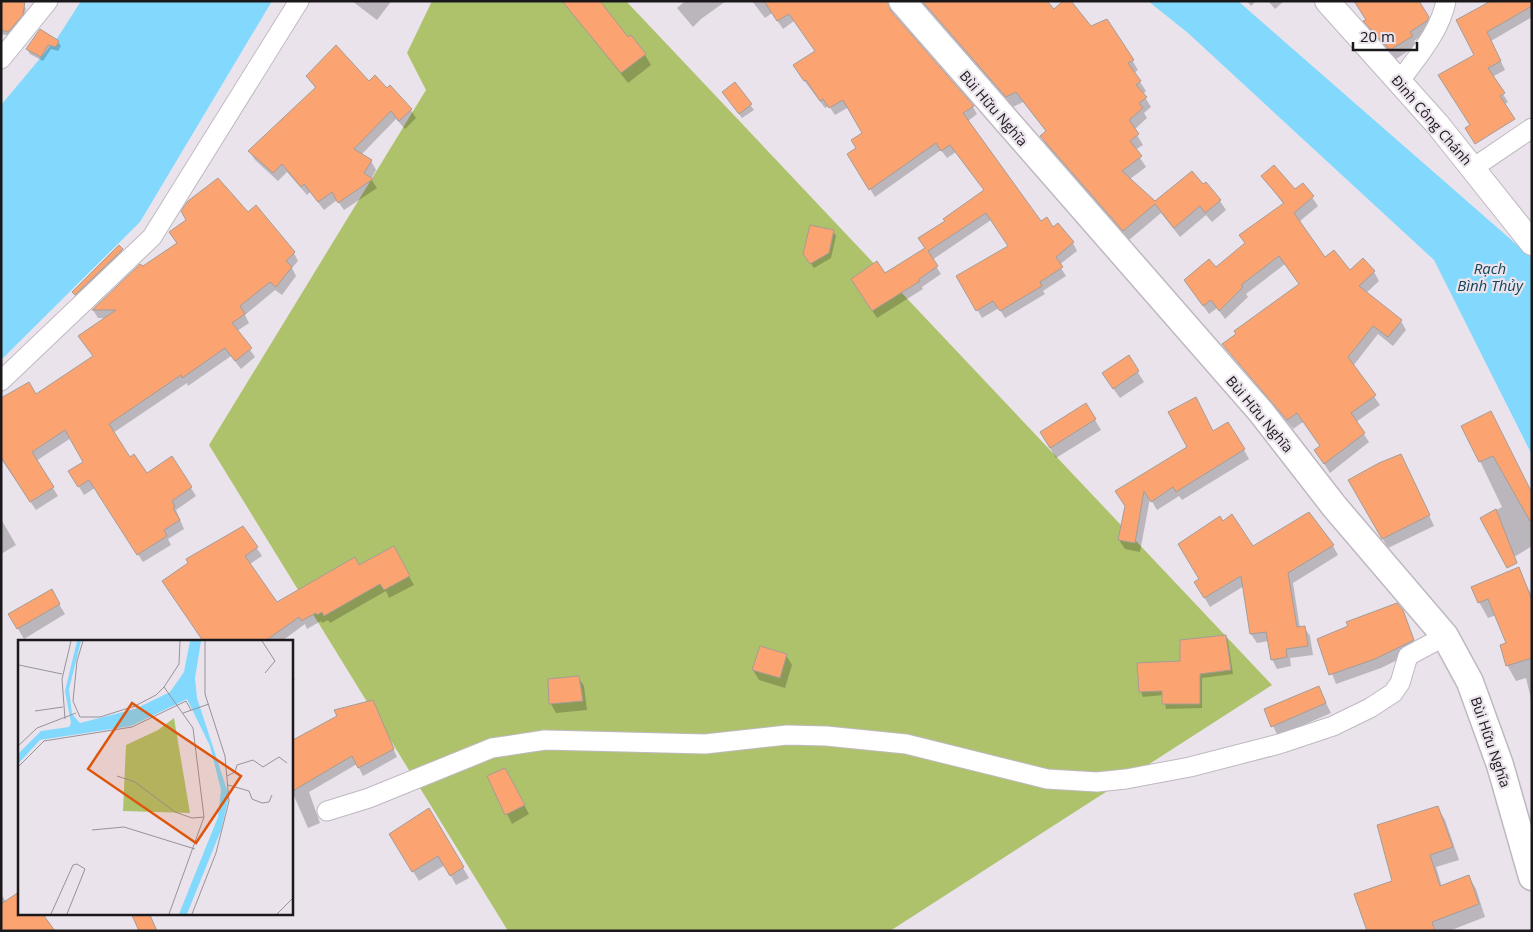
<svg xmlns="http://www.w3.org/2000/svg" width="1533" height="932" font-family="'Open Sans',sans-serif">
<rect width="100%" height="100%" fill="#eae3ec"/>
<!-- green -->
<path fill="#aec26c" d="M 432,1 L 626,1 L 1272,685 L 890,931 L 508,931 L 209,445 L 426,90 L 407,53 Z"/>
<!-- water -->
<path fill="#82d9fd" d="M 81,1 L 272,1 L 140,222 L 1,360 L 1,105 L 58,37 Z
M 1148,1 L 1238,1 L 1532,258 L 1532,455 L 1434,260 L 1188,33 Z"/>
<!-- shadow -->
<path fill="#0003" d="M 352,1 L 389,1 L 390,3 L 377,20 Z
M 564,1 L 645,55 L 651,65 L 628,83 Z
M 685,1 L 726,1 L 701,19 L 693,27 L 677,8 Z
M 752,1 L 887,2 L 893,16 L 973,107 L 977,114 L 968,121 L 1040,222 L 1073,243 L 1077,251 L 1059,265 L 1066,276 L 1043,291 L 1045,294 L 1005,318 L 999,308 L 982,318 L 958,276 L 1009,247 L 991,220 L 932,260 L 941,274 L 922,287 L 923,289 L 877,318 L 857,287 L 885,275 L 926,249 L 947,222 L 985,191 L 956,152 L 947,158 L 941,150 L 875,197 L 849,154 L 858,149 L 863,134 L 849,107 L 835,115 L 829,106 L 825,108 L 799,74 L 816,52 L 794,21 L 783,29 L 772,13 L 765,18 Z
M 921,1 L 1045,1 L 1054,11 L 1090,27 L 1132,60 L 1138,70 L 1134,73 L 1146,91 L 1143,94 L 1151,107 L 1144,113 L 1147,118 L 1134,130 L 1143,145 L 1135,150 L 1146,167 L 1130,179 L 1155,203 L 1203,186 L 1220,201 L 1226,210 L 1212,222 L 1206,215 L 1180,237 L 1161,213 L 1129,240 L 1047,147 L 1042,137 L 1047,132 L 1023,102 L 1013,107 Z
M 1247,1 L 1256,1 L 1251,6 Z
M 1268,1 L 1284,1 L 1275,9 Z
M 1354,1 L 1417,1 L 1433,27 L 1414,41 L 1417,45 L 1396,59 L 1370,30 L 1365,22 L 1367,20 Z
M 1493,1 L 1532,1 L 1532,17 L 1491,41 L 1505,70 L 1492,77 L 1508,102 L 1497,110 L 1476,56 Z
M 24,5 L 26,9 L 23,19 L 11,36 L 1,34 L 1,6 Z
M 58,42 L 61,46 L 58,51 L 51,49 L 43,61 L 30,54 L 27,49 Z
M 307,77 L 369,82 L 387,90 L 411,110 L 416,118 L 405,129 L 396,119 L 361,155 L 371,161 L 376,170 L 371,179 L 377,188 L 344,210 L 337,200 L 324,210 L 310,192 L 307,195 L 287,172 L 278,181 L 255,160 L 250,152 L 316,89 Z
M 734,83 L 754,110 L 742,118 L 726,97 Z
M 1263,176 L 1294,191 L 1303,184 L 1318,206 L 1299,222 L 1325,259 L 1350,272 L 1374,272 L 1379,281 L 1366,293 L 1401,321 L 1406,330 L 1393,346 L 1378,334 L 1353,366 L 1380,405 L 1356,422 L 1369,442 L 1330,473 L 1321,459 L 1321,447 L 1303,422 L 1293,429 L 1223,344 L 1300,285 L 1285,264 L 1246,294 L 1248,297 L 1225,319 L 1217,308 L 1209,314 L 1185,280 L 1216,269 L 1246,244 L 1284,205 Z
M 247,214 L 294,253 L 298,261 L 292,268 L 296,276 L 282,295 L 275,290 L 245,315 L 249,323 L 237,331 L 255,357 L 241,369 L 231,356 L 188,386 L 187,383 L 113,433 L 129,459 L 147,475 L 172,458 L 196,496 L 176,510 L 184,529 L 168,539 L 171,545 L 143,562 L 95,488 L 84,495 L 75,480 L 85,462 L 71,438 L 36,461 L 58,496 L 36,510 L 1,459 L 1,418 L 94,357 L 106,318 L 98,318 L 93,310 L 140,265 L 143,267 L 177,244 L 170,233 Z
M 833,231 L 836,236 L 831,258 L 814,268 L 808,259 Z
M 122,250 L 125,254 L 76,297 L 73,292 Z
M 1128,357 L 1144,382 L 1120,398 L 1110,384 Z
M 1086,405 L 1101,430 L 1056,458 L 1041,433 Z
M 1463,426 L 1532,491 L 1532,546 L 1506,562 L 1481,518 L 1502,507 Z
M 1213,432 L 1244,450 L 1249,459 L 1182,500 L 1179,496 L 1157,510 L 1150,498 L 1140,552 L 1125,549 L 1119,540 L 1126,507 L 1122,501 Z
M 1406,465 L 1434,526 L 1388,548 L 1349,481 Z
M 1,519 L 16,545 L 1,554 Z
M 1223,522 L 1253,548 L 1333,546 L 1338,555 L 1293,583 L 1300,628 L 1304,627 L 1310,636 L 1313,655 L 1290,658 L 1291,666 L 1277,669 L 1272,659 L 1269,641 L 1257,643 L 1251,634 L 1244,586 L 1210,607 L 1196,583 L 1201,580 Z
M 243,527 L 262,556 L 250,564 L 276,604 L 359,566 L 393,548 L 414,585 L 389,598 L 386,591 L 330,623 L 328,620 L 322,623 L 321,621 L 307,629 L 305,624 L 282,641 L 214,641 Z
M 1518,569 L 1532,596 L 1532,703 L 1526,678 L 1516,681 L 1507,665 L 1507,644 L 1496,615 L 1488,618 L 1479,602 Z
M 51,591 L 65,614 L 24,639 L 10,615 Z
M 1402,611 L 1418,650 L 1381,668 L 1336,684 L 1319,640 L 1349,627 Z
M 1226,636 L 1228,641 L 1233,674 L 1202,678 L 1202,708 L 1166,709 L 1164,695 L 1143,697 L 1141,692 L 1139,665 L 1181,662 Z
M 786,655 L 792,665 L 785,688 L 759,680 L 753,670 Z
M 291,673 L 295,680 L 291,682 Z
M 578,677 L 584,686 L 587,710 L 556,713 L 551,704 L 549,680 Z
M 1318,687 L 1331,713 L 1278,736 L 1273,726 Z
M 373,702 L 397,757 L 363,776 L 357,764 L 309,792 L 320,823 L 308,828 L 291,789 Z
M 489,777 L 510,779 L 529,814 L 512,824 Z
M 1437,807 L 1445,820 L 1459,860 L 1436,867 L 1442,887 L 1469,877 L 1476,889 L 1485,917 L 1449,931 L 1368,931 Z
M 429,810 L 469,878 L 456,885 L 445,865 L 419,881 L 396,844 Z
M 1,894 L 6,902 L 1,926 Z"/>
<!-- building -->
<path fill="#fba471" stroke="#a69c96" d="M 1,1 L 25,1 L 23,15 L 8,32 L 1,30 Z
M 562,1 L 600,1 L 628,37 L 631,35 L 646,54 L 621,73 Z
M 764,1 L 887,1 L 891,11 L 974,106 L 963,113 L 1041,221 L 1047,217 L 1053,227 L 1058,223 L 1074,242 L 1056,257 L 1063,267 L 1040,282 L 1042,286 L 1000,311 L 993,301 L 976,311 L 956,276 L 1008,246 L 986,213 L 928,251 L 938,266 L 919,279 L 920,281 L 872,311 L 851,279 L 877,261 L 885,273 L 925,248 L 918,238 L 945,221 L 943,219 L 984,190 L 950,145 L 941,151 L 936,143 L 869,190 L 847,154 L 856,148 L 851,140 L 862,133 L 843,100 L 829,108 L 823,99 L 820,101 L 806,80 L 804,81 L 793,65 L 815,51 L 789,14 L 777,21 Z
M 922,1 L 1047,1 L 1054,9 L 1063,1 L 1071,1 L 1091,26 L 1107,19 L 1134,60 L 1128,63 L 1141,81 L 1136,85 L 1147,97 L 1139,103 L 1143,108 L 1129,120 L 1139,134 L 1130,141 L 1142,156 L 1122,171 L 1155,201 L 1192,171 L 1203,184 L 1206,182 L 1221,200 L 1205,213 L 1200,206 L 1174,228 L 1155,204 L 1123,231 L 1040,136 L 1046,131 L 1016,92 L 1006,97 Z
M 1354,1 L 1419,1 L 1429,17 L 1427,21 L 1410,32 L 1413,36 L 1390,50 L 1363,21 L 1366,20 Z
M 1491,1 L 1532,1 L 1532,6 L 1487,32 L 1501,61 L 1488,68 L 1505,93 L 1500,96 L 1515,119 L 1475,144 L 1465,128 L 1470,125 L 1438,75 L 1474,55 L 1456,20 Z
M 40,29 L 59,41 L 56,47 L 48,45 L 41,57 L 26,49 Z
M 336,45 L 369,81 L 375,75 L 387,88 L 390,85 L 412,109 L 399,121 L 391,111 L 354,149 L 372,160 L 364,173 L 373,179 L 338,203 L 332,192 L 318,202 L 304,184 L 301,187 L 282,164 L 273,173 L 248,151 L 316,87 L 306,76 Z
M 735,82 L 752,104 L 739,114 L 722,92 Z
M 1274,165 L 1295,189 L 1303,183 L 1314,196 L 1294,213 L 1325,257 L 1334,250 L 1350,270 L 1363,258 L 1375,271 L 1359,286 L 1402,320 L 1388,337 L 1373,326 L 1348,357 L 1376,395 L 1351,413 L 1365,433 L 1324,464 L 1314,450 L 1320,446 L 1297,413 L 1287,420 L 1222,344 L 1236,334 L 1234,331 L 1299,284 L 1279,256 L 1241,285 L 1243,287 L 1219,311 L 1211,300 L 1203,306 L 1184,280 L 1209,259 L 1216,267 L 1245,243 L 1239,235 L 1284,203 L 1261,176 Z
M 218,178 L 248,212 L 256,205 L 295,252 L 286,261 L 292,267 L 276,287 L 270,282 L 240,306 L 245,314 L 232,323 L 252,348 L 235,361 L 225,348 L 182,378 L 181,375 L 109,424 L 130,457 L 134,454 L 147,473 L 172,456 L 192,487 L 172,501 L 175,507 L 173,508 L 180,520 L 164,530 L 167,536 L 137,555 L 89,480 L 78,487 L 68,471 L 83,462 L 65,430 L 32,452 L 54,487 L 30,502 L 1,457 L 1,398 L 29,382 L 36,394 L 93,356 L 78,336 L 116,310 L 92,310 L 140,264 L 143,266 L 177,243 L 169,232 L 186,220 L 181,211 L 188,201 Z
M 810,225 L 834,230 L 829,253 L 810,264 L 803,254 Z
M 119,245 L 123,249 L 75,295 L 72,292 Z
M 1129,355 L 1139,371 L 1113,389 L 1102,373 Z
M 1196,397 L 1213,431 L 1228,422 L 1245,449 L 1176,492 L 1173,487 L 1151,502 L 1144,491 L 1135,543 L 1118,540 L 1125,506 L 1115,491 L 1187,447 L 1168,412 Z
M 1086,403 L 1096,419 L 1050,448 L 1040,432 Z
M 1491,411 L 1532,493 L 1532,520 L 1530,521 L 1493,456 L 1479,462 L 1461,426 Z
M 1401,454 L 1430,515 L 1382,539 L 1348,480 L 1379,463 Z
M 1496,509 L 1517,563 L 1507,568 L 1480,518 Z
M 1309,512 L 1334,545 L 1288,573 L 1297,627 L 1305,626 L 1308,646 L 1286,649 L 1287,657 L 1271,660 L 1266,632 L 1250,634 L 1241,576 L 1204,598 L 1194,582 L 1199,579 L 1178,544 L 1220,516 L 1223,521 L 1232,514 L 1253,546 Z
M 243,526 L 258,547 L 245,556 L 277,602 L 355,557 L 359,565 L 394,546 L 410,576 L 384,590 L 380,584 L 324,616 L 322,612 L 317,615 L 316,613 L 301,621 L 299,617 L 265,641 L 203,641 L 162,581 L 188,563 L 186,559 Z
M 1519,567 L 1532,600 L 1532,658 L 1506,666 L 1500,645 L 1506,643 L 1488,599 L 1478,603 L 1471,587 Z
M 52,589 L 60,604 L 17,629 L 8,614 Z
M 1397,603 L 1403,610 L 1414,640 L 1375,659 L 1329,675 L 1317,639 L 1348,626 L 1346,622 Z
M 1226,635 L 1231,670 L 1200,674 L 1200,704 L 1162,704 L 1162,691 L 1139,692 L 1137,663 L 1180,661 L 1180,640 Z
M 760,646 L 787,654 L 780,678 L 752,670 Z
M 579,676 L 583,701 L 549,704 L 548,679 Z
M 1319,686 L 1326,703 L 1271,727 L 1264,709 Z
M 373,700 L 394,749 L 358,768 L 352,756 L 291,792 L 291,741 L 337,716 L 334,710 Z
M 505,768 L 525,805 L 505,815 L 487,776 Z
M 1438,806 L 1453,847 L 1430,855 L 1440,886 L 1469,875 L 1479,904 L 1432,922 L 1435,931 L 1367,931 L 1354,894 L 1392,881 L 1377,825 Z
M 429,808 L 464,867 L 450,876 L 438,856 L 412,872 L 389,834 Z
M 19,892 L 19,913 L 42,913 L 55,931 L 1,931 L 1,904 Z
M 131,913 L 149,913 L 157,931 L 139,931 Z"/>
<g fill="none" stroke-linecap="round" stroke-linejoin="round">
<!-- minor casing -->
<g stroke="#bfb8c1" stroke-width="21">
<path id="minor" d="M 1,59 L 48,1
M 1399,82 C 1417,57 1440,32 1446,1
M 1473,168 L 1532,128
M 1,381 L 152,237 L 299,1
M 327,811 L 369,798 L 492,748 L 545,740 L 705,744 L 787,735 L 826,736 L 906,744 L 1047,779 L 1097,782 L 1126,779 L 1190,767 L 1279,744 L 1333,726 L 1370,708 L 1393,693 L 1400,683 L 1408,656 L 1445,636"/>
</g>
<!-- tertiary casing -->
<g stroke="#bfb8c1" stroke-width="26">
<path id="tertiary" d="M 1327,1 L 1438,125 L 1532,243"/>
</g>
<!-- secondary casing -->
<g stroke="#bfb8c1" stroke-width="29">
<path id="secondary" d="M 902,1 L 1261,412 L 1334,506 L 1445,636 L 1470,682 L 1500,765 L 1532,877"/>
</g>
<!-- minor -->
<use href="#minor" stroke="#fff" stroke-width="19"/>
<!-- tertiary -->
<use href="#tertiary" stroke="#fff" stroke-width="24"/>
<!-- secondary -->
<use href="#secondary" stroke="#fff" stroke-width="26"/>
</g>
<g text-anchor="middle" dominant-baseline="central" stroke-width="4.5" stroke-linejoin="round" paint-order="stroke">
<!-- street labels -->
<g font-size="14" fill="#1b181b" stroke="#eae3ec">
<text transform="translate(994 108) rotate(49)">Bùi Hữu Nghĩa</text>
<text transform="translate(1432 120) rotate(49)">Đinh Công Chánh</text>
<text transform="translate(1260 414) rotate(50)">Bùi Hữu Nghĩa</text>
<text transform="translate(1491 742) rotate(71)">Bùi Hữu Nghĩa</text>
</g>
<!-- water labels -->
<g font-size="15" font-style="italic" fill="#124558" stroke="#eae3ec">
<text x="1490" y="268">Rạch<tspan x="1490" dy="17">Bình Thủy</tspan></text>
</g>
</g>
<!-- overview -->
<g transform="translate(18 640)">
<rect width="275" height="275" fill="#eae3ec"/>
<path d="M 156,78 L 172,173 L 105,171 L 108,105 L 140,90 Z" fill="#aec26c"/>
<path d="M 59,1 L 63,1 L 51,49 L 54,74 L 62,83 L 117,69 L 152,52 L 166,32 L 172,1 L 183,1 L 177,38 L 179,58 L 211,156 L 203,190 L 169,274 L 161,274 L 200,177 L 203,150 L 192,106 L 169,59 L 113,86 L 22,100 L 0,124 L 0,114 L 23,91 L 51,87 L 53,83 L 47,51 Z" fill="#82d9fd"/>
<path fill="none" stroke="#979298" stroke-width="1" d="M 65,1 L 59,21 L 55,61 L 62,77 L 82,77 L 117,66 L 138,55 L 146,47M 244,1 L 257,21 L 247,33M 1,25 L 44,34M 17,71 L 45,67M 165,73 L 191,64M 47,79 L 44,39 L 53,1M 0,106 L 19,88 L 58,73M 0,127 L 26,101 L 114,87 L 168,61 L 173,70M 99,136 L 117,142 L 157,172 L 174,178 L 186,177M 209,136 L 217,132 L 219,125 L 235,120 L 245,127 L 261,117 L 269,123M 210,145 L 231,151 L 234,159 L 244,163 L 251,162 L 254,155M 74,190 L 106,187 L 177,209M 33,274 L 55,225 L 59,224 L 67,229 L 49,274M 151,274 L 186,177 L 175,88 L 146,47 L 161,24 L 162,1M 174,274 L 198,213 L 211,161 L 207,116 L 187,54 L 187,1M 259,274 L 275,258"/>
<path fill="#de560d" fill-opacity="0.15" stroke="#de560d" stroke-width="2.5" d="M 114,63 L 223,136 L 178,203 L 70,129 Z"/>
<rect width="275" height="275" fill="none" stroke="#1b181b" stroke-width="2.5"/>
</g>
<!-- border -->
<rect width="1533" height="932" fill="none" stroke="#1b181b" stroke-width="5"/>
<!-- scale -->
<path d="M1353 42v8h64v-8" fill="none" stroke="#1b181b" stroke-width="2.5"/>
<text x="1360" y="42" font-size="15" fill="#1b181b" stroke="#eae3ec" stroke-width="4" paint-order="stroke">20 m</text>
</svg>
